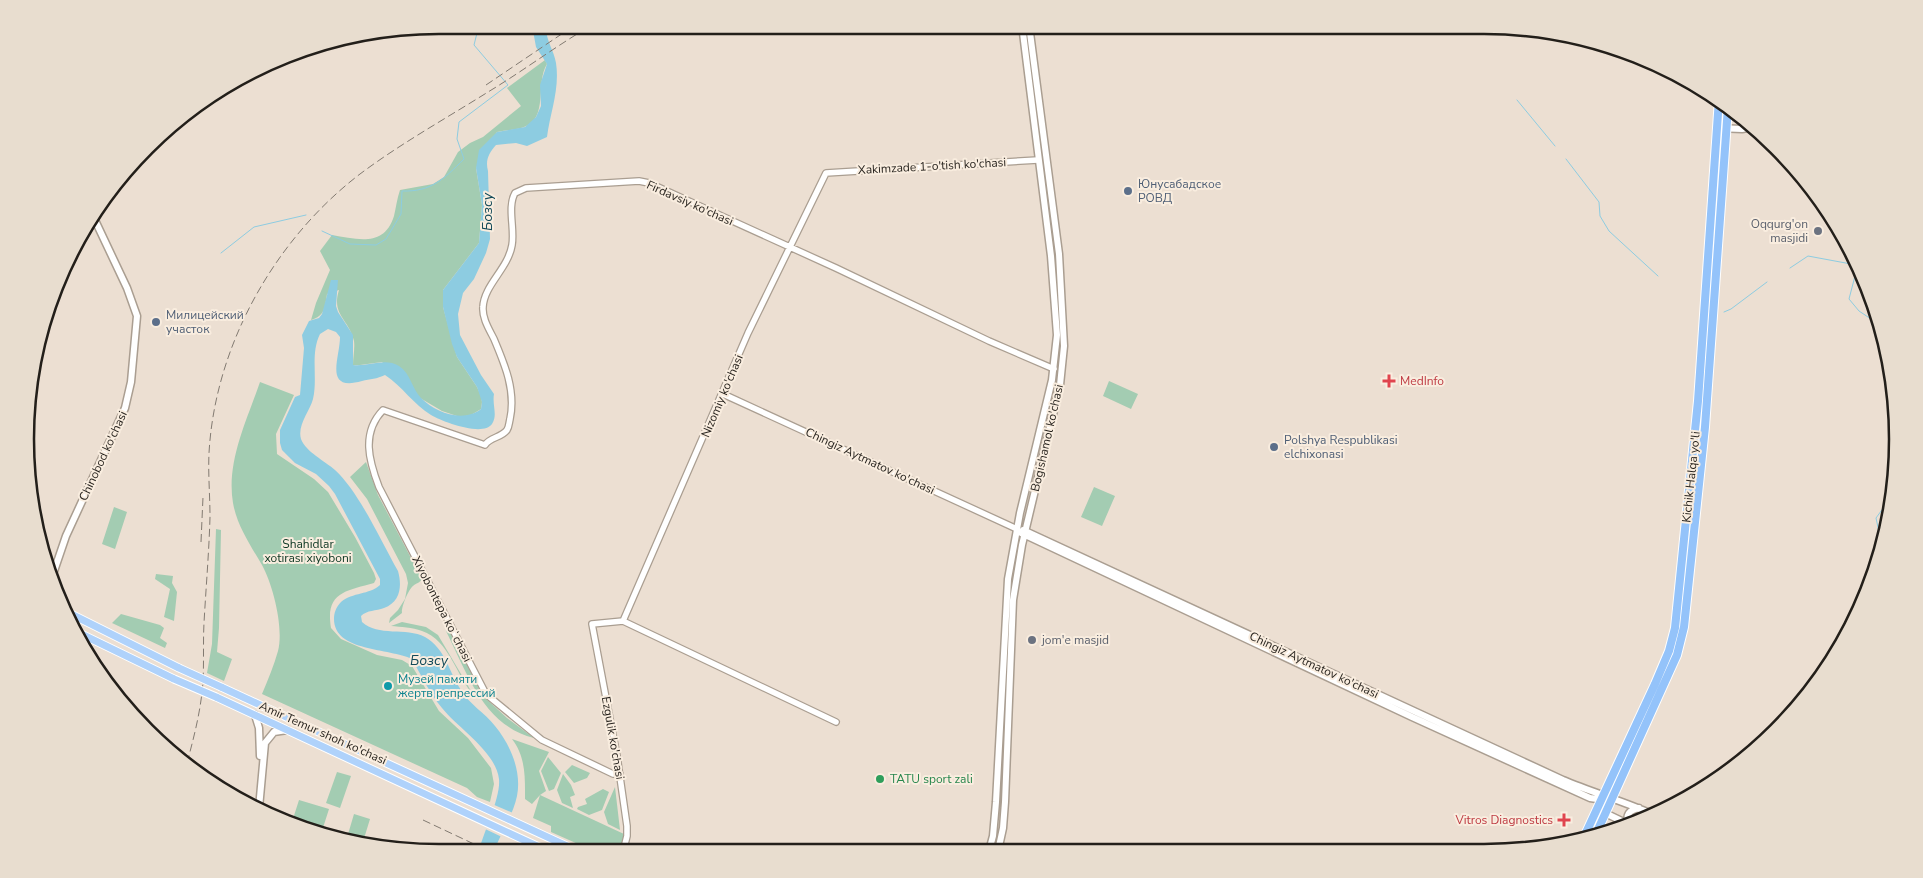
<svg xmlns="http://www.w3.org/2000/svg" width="1923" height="878" font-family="'Nunito Sans',sans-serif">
<rect width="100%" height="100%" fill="#ecdfd2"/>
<!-- green -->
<path fill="#a3ccb2" d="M 545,60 L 547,64 C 535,83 549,118 524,127 C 516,130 506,130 497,132 L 476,168 L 482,205 L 479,243 L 443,290 L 443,307 L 457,357 L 477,387 L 481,396 L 482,402 L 481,409 L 471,415 L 460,417 L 442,411 L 420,398 L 382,362 L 360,365 L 353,365 C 353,357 355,348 354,341 C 349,319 331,315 339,290 L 327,294 C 325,307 325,316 311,320 L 316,303 L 330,270 L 320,251 L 332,235 C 357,239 384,248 394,216 C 396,207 397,199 400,190 L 433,184 L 444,177 L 458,152 L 470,143 L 483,137 L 521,106 L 507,88 Z
M 1109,381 L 1138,394 L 1131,409 L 1103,396 Z
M 260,382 L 294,395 L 276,434 L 277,454 L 314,479 L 328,492 L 355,537 L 374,573 L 376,579 L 374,583 C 346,591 325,592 331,628 L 341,639 L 377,655 L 402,660 L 412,666 L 439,711 L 468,738 L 491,768 L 494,784 L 490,802 L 477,797 L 467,788 L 262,694 C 268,680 274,665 278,651 C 284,628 273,585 262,565 C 251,546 237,526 233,503 C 226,462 247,420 260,382 Z
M 366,462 L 378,495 L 422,579 C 420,583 416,583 413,586 C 408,590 401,608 402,613 L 389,623 L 390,618 L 398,610 L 405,599 L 408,583 L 406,574 L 367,499 L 350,477 Z
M 1094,487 L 1115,496 L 1102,526 L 1081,517 Z
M 114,507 L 127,512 L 115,549 L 102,544 Z
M 216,529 L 221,530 L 219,628 L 217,652 L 232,659 L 224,681 L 207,673 L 212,644 Z
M 156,574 L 173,576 L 172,583 L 177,592 L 174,621 L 164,617 L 170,589 L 155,579 Z
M 121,614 L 160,625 L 164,628 L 160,638 L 167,643 L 165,648 L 112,623 Z
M 402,622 L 426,627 L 438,635 L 474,696 C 456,675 449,640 422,631 C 412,627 401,627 391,626 Z
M 446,629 L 449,629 L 482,695 L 507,718 L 534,738 C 484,726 467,673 446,631 Z
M 512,739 L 549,752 L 539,771 L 546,791 L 540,795 L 532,804 L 525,799 C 525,778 526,757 512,739 Z
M 548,757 L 561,773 L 554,789 L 549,791 L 541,771 Z
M 572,765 L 590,773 L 587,778 L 574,783 L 565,772 Z
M 337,772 L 351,776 L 340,808 L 326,803 Z
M 563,774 L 571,785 L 575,795 L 570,797 L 573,808 L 562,803 L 557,790 Z
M 615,787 L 620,830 L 608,824 L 604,812 Z
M 603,789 L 609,792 L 602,810 L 589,815 L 577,809 L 578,807 L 587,804 L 585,799 Z
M 540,795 L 624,834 L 621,851 L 596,852 L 551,832 L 551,826 L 533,818 Z
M 299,800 L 329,809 L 321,834 L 291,825 Z
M 354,814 L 370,819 L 362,845 L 346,841 Z"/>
<!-- water -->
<path fill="#8dcce1" d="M 532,25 L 546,25 C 545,39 554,50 556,63 C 560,89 550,113 547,137 L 527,146 L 516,143 L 496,145 C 489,153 485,160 488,171 L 490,239 L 486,253 L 474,279 L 463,293 L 458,314 L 460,335 L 481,375 L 494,394 C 492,405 498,415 492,424 C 483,437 443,422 431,415 C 414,405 402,386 385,375 C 377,379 370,379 362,381 C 323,392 340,358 340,337 L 336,332 L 328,329 L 320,334 C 310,354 318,378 313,399 C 310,411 297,425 301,439 C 306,452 325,461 335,470 C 359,492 381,541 398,571 C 402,585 401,602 384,608 C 376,611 367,610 361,616 L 362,622 C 378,637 406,627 425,637 C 445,648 449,672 461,690 C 469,704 485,713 495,726 C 510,744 522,771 517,796 C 513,815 500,835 493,853 L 478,853 C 483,834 501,797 499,779 C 496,752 458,728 442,708 C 430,694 421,675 412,659 C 390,648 334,652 334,619 C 334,613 336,607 341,602 C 353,592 369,595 380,585 L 380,579 L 335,494 L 329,486 L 316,474 L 295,463 L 282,450 L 280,443 L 280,430 L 295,397 L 300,395 L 304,348 L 302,335 L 309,321 L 319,318 L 322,314 L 331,280 L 338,280 L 336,306 L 338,312 L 353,335 L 353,365 C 368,367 385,357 399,366 C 411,374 412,389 421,398 C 436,413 463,423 481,409 L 482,402 L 477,387 L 457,357 L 452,344 L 443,307 L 443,290 L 479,243 L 482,205 L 476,168 L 479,150 L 497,132 L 525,127 L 536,117 L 541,106 L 540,85 L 547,64 L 536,47 Z"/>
<!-- pier -->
<path fill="#ecdfd2" d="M 492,804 L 513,813 L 502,837 L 483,828 Z"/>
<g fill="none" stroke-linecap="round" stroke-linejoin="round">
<!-- stream -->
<path stroke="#8dcce1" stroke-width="1" d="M 1517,100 L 1555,146
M 1566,159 L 1599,202 L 1600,216 L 1609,231 L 1658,276
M 322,231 L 350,244 L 376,245 L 386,239 L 401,214 L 402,191 C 431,192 444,179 464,159 L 457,139 L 459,122 L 508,85 L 474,45 L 479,25
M 221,253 L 254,227 L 306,215
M 1790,268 L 1808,256 L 1851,264 L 1855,268 L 1855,276 L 1849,299 L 1859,311 L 1877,323
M 1724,312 L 1731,309 L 1767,282
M 1883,542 L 1879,532 L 1876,518 L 1884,507 L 1892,502"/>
<!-- tertiary casing -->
<g stroke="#aa9e91" stroke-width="8">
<path id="tertiary" d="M 723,394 L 1017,529
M 623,621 L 748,333 L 826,173 L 1038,160
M 620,774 L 613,774 L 542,740 L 486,694 L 379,487 C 369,461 361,433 383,410 L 485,445 C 490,437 501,438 507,430 C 509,427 509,423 510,419 C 516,391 505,365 494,339 C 489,329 482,318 483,307 C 484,285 508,269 512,245 C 515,229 507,207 515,193 L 526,188 L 639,181 L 649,183 L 836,268 L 989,341 L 1054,369
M 623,852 L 627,836 L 627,826 L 617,756 L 592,624 L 623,621 L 836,722"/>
</g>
<!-- secondary casing -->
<g stroke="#aa9e91" stroke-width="9">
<path id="secondary" d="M 1717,128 L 1742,129 L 1753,127
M 1023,530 L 1563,780 C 1593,793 1624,801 1654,815
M 1021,533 L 1412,717 L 1590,798 L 1604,800
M 51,580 L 66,536 L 125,408 L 131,382 L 137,316 L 127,288 L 93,216
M 255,715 L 259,728 L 260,756
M 259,808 L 265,743 L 274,732 L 287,730
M 1602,810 L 1605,813 L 1630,825
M 1629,824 C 1625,815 1629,810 1639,808
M 989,851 L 993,836 L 996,802 L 1008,579 L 1020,513 L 1052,380 L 1057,335 L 1051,256 L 1022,25
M 998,851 L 1003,828 L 1005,802 L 1013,600 L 1022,545 L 1060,385 L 1064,346 L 1059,254 L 1029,25"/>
</g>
<!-- primary casing -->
<g stroke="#fff" stroke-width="9">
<path id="primary" d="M 65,611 L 179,668
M 73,630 L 174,679
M 221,687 L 582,853
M 216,697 L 552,853"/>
</g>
<!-- trunk casing -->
<g stroke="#fff" stroke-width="10">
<path id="trunk" d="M 1596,834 L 1677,655 L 1684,627 L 1705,427 L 1728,107
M 1584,837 L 1655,684 L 1669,651 L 1675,628 L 1698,401 L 1719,99"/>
</g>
<!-- tertiary -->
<use href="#tertiary" stroke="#fff" stroke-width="5.5"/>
<!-- secondary -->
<use href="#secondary" stroke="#fff" stroke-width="6"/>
<!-- primary -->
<use href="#primary" stroke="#afd2fb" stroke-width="7"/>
<!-- trunk -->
<use href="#trunk" stroke="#94c3fa" stroke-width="8"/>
<!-- rail -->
<path stroke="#827a71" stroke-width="1" stroke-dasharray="8 4" stroke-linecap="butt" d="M 486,85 L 575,25
M 201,542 L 203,497
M 187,763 C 194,737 201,710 203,682 C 204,662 203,642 204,623 C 206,587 209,552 210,517 C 210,496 208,474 209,453 C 215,345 275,239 360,174 C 400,144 445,119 488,92 C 523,71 556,46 592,25
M 423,820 L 493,853"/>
<!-- primary-bridge casing -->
<g stroke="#fff" stroke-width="9" stroke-linecap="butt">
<path id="primary-bridge" d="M 179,668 L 221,687
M 174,679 L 216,697"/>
</g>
<!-- primary-bridge -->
<use href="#primary-bridge" stroke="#afd2fb" stroke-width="7"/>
</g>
<!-- markers -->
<g fill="#5c6f8a" stroke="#f9eddf" stroke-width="2">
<circle cx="1128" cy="191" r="5"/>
<circle cx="156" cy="322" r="5"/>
<circle cx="1274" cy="447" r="5"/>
</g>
<g fill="#6b7280" stroke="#f9eddf" stroke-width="2">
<circle cx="1818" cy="231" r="5"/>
<circle cx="1032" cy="640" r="5"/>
</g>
<g fill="#e0444e" stroke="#f9eddf" stroke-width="2">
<path d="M1386.5 373.5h5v5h5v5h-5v5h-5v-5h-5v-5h5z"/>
<path d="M1561.5 812.5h5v5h5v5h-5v5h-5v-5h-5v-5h5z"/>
</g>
<circle fill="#0f9aa8" stroke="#f9eddf" stroke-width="2" cx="388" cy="686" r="5"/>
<circle fill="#2e9e5b" stroke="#f9eddf" stroke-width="2" cx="880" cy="779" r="5"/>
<g text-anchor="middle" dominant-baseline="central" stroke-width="4" stroke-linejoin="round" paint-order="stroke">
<!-- street labels -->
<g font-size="12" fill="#231f1a" stroke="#f9eddf">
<text transform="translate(932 166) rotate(-3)">Xakimzade 1-o'tish ko'chasi</text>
<text transform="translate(690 203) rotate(24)">Firdavsiy ko'chasi</text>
<text transform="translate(722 396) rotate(-67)">Nizomiy ko'chasi</text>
<text transform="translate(1047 438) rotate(-77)">Bogishamol ko'chasi</text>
<text transform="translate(103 456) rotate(-65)">Chinobod ko'chasi</text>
<text transform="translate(870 461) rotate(25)">Chingiz Aytmatov ko'chasi</text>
<text transform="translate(1691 477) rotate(-84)">Kichik Halqa yo'li</text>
<text transform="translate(442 609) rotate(63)">Xiyobontepa koʻchasi</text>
<text transform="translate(1314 665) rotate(25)">Chingiz Aytmatov ko'chasi</text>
<text transform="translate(323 733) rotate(24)">Amir Temur shoh ko'chasi</text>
<text transform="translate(613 738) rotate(80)">Ezgulik ko'chasi</text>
</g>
<!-- service labels -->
<g font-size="12" fill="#4e5e75" stroke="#f9eddf" text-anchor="start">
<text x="1138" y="184">Юнусабадское<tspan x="1138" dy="14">РОВД</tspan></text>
<text x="166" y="315">Милицейский<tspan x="166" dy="14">участок</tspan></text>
<text x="1284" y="440">Polshya Respublikasi<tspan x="1284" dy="14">elchixonasi</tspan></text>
</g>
<!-- worship labels -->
<g font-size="12" fill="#5b616d" stroke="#f9eddf" text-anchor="end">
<text x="1808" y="224">Oqqurg'on<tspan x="1808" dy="14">masjidi</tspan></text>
<text x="1042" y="640" text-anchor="start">jom'e masjid</text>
</g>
<!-- health labels -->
<g font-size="12" fill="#be3a42" stroke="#f9eddf" text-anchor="start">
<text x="1400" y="381">MedInfo</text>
<text x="1553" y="820" text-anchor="end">Vitros Diagnostics</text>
</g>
<!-- park labels -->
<g font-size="12" fill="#0c3722" stroke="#f9eddf">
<text x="308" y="544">Shahidlar<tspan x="308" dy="14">xotirasi xiyoboni</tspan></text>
</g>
<!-- culture labels -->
<g font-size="12" fill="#0d838f" stroke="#f9eddf" text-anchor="start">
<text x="398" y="679">Музей памяти<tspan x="398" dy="14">жертв репрессий</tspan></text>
</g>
<!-- leisure labels -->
<g font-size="12" fill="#27864d" stroke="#f9eddf" text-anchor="start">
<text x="890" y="779">TATU sport zali</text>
</g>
<!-- water labels -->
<g font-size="14" font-style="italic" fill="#134a59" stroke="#f9eddf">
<text transform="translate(487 212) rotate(-90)">Бозсу</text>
<text x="429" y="660">Бозсу</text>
</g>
</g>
<!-- crop -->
<path d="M0 0H1923V878H0ZM439 34H1484A405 405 0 0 1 1889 439V439A405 405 0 0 1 1484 844H439A405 405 0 0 1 34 439V439A405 405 0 0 1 439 34Z" fill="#e8ddcf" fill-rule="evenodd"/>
<path fill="none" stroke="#231f1a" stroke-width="2.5" d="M439 34H1484A405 405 0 0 1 1889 439V439A405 405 0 0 1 1484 844H439A405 405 0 0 1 34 439V439A405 405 0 0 1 439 34Z"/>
</svg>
